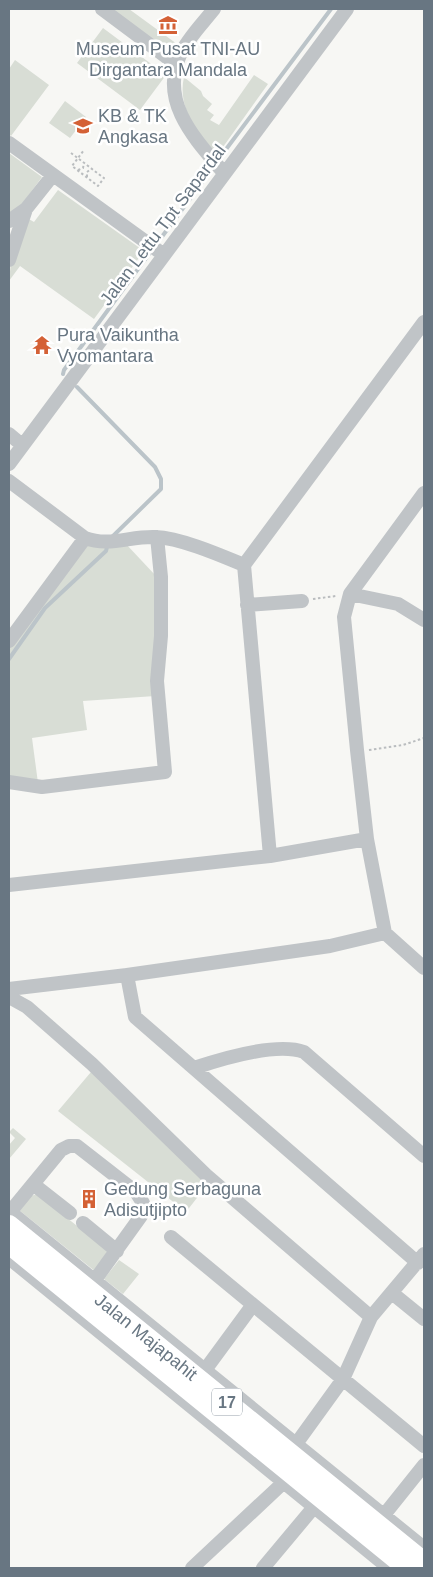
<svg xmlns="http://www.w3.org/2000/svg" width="433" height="1577" font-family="Helvetica,sans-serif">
<rect width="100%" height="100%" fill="#f7f7f4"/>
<!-- green -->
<path fill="#d8ddd5" d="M 110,9 L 129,9 L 177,44 L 174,57 Z
M 103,28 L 166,75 L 140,110 L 77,63 Z
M 15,60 L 49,85 L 11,136 L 9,134 L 9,69 Z
M 254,75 L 268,84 L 218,154 C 197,135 177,107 184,77 L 201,91 L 203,96 L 212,104 L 207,110 L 214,115 L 210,120 L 219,125 Z
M 65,101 L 86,117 L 70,138 L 49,123 Z
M 9,153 L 42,177 L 22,204 L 9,214 Z
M 58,190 L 144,251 L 94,319 L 20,266 L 9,281 L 11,262 L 27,218 L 34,222 Z
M 126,544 L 156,576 L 155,696 L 83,701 L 87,730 L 32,738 L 38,783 L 9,778 L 9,646 L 88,545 L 110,548 Z
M 91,1072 L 214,1176 L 186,1212 L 58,1111 Z
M 13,1128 L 26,1139 L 9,1159 L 9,1145 L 15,1138 L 9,1132 Z
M 37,1194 L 106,1249 L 107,1252 L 96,1272 L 19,1210 L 31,1196 Z
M 119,1260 L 139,1274 L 123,1294 L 104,1279 Z"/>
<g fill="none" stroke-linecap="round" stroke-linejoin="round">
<!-- stream -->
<path stroke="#bbc4c9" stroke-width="4" d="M 221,156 L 331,9
M 161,238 L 209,173
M 63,374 L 64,370 L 149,254
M 77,387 L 155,467 L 161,479 L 161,489 L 113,536
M 9,659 L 45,608 L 106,551 L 107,547"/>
<!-- highway casing -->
<g stroke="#b5b8bb" stroke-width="22">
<path id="highway" d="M 9,1225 L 424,1562
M 9,1244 L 407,1568"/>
</g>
<!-- path -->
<path stroke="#babdbf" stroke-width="2" stroke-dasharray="2.5 2.5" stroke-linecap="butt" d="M 71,153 C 82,161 93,170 104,178 L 98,186 L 72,166 L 84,150
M 78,170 L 83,168 L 84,163
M 87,177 L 87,172 L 91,169
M 313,599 L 336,596
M 369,750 L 403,745 L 424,738"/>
<!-- minor -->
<path stroke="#c0c4c7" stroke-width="14" d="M 102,9 L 177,65
M 214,9 C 203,23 187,39 180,55 C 159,103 196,140 224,173
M 9,143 L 164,255
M 9,221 L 26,209 L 53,175
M 9,260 L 26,209
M 9,434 L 22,445
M 9,464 L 347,9
M 9,481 L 85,538 C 109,547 130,536 155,537 C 181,538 220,555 244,565
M 424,493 L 350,594 L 398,604 L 424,620
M 350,594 L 344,617 L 357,750 L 367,839 L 385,933 L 424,968
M 247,605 L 302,601
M 9,641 L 85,538
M 9,782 L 42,787 L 165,772 L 157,681 L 161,636 L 161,577 L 157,537
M 270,856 L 367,839
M 9,885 L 270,856 L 244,565 L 424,322
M 127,975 L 135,1017 L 418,1263
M 9,989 L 127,975 L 330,946 L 385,933
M 9,997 L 27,1007 L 92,1064 L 206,1175 L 371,1317
M 194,1068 C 221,1059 277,1042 304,1052 L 424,1156
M 33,1184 L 70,1213
M 9,1211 L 424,1548
M 10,1212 L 61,1150 L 69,1146 L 77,1146 L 136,1192 L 143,1203 L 141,1216 L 95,1280
M 83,1223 L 117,1251
M 171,1237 L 424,1446
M 9,1258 L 389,1568
M 392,1293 L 424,1319
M 205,1370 L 252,1306
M 296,1444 L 343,1379 L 371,1317 L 424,1254
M 384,1515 L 424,1465
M 192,1568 L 284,1482
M 263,1568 L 314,1507"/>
<!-- highway -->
<use href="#highway" stroke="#fff" stroke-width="20"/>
</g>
<!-- icons -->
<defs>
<g id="museum-bare" transform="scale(1.5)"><path d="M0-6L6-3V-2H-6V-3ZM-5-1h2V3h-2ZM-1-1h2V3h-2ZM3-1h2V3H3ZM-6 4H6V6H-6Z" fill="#d46136" stroke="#fff" stroke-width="2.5" paint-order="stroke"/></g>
<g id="school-bare" transform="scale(1.5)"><path d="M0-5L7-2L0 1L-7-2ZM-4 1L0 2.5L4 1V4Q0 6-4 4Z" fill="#d46136" stroke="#fff" stroke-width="2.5" paint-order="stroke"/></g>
<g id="temple-bare" transform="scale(1.5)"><path d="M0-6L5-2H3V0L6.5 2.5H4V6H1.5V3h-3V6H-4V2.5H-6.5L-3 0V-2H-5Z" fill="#d46136" stroke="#fff" stroke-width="2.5" paint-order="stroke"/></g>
<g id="building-bare" transform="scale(1.5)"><path d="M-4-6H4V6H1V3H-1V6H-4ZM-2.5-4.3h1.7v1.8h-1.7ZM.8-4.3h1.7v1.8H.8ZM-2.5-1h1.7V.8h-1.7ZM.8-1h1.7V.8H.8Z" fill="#d46136" stroke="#fff" stroke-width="2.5" paint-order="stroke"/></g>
</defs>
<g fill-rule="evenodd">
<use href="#museum-bare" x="168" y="25"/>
<use href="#school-bare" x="83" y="126"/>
<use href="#temple-bare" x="42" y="345"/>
<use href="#building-bare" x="89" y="1199"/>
</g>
<g text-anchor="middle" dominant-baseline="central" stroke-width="5" stroke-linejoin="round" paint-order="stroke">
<!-- shield labels -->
<rect fill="#fff" stroke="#959fa8" stroke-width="1" x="212" y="1388.5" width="30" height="27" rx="4"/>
<g font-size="16" font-weight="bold" fill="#687682">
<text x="227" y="1402">17</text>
</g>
<!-- poi labels -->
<g font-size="18" fill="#687682" stroke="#fff" text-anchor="start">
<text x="168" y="49" text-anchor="middle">Museum Pusat TNI-AU<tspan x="168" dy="21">Dirgantara Mandala</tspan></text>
<text x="98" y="116">KB &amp; TK<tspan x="98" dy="21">Angkasa</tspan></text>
<text x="57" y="335">Pura Vaikuntha<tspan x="57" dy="21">Vyomantara</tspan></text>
<text x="104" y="1189">Gedung Serbaguna<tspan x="104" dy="21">Adisutjipto</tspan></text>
</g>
<!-- street labels -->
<g font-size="18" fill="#687682" stroke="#fff">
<text transform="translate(163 225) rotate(-53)">Jalan Lettu Tpt Sapardal</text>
<text transform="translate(146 1337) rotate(39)">Jalan Majapahit</text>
</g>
</g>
<!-- border -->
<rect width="433" height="1577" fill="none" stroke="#687682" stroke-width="20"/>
</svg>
